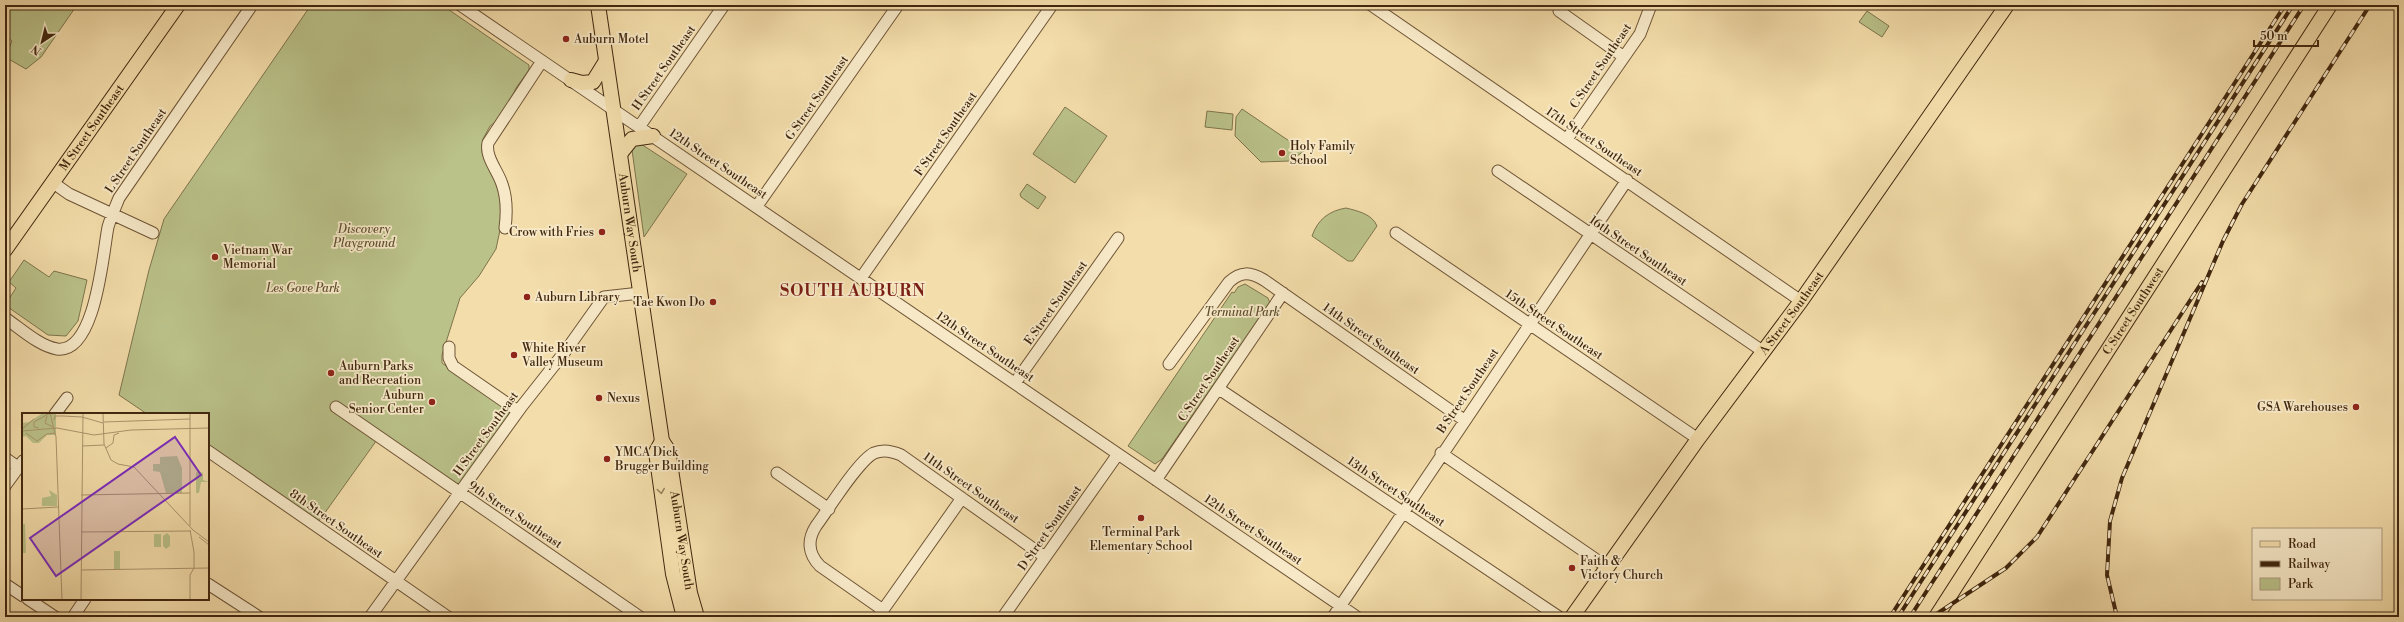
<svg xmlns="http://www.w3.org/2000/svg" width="2404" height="622" font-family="'Libre Bodoni',serif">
<rect width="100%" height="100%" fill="#f3ddaa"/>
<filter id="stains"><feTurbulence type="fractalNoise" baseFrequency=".005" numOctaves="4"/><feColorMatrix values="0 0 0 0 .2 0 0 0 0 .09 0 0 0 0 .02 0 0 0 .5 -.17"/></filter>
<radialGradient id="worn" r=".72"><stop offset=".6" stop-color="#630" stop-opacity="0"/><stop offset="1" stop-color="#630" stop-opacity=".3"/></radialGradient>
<!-- green -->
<path fill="#bac189" stroke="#7e744c" d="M 5,5 L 77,5 L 41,57 L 26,69 L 5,57 L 12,41 L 5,35 Z
M 311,5 L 442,5 L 529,65 L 529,70 L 516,88 L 509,104 L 498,120 L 490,126 L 483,139 L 482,152 L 484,159 L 491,167 L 502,200 L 500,230 L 496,249 L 479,276 L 460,298 L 442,355 L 442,363 L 515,415 L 459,493 L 379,437 L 319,521 L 208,447 L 208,414 L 147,414 L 119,395 L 149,270 L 164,219 Z
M 1867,11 L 1889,26 L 1882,37 L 1859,22 Z
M 1065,107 L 1107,136 L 1075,183 L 1033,154 Z
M 1242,109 L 1304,151 L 1290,161 L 1261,162 L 1235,136 L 1236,117 Z
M 1207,111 L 1233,114 L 1232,130 L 1205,127 Z
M 635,144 L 641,144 L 687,174 L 644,237 L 632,150 Z
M 1027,184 L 1046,197 L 1038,209 L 1021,197 L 1020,194 Z
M 1346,208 C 1358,211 1372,214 1377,226 L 1353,261 L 1348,261 L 1312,236 C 1318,219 1329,211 1346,208 Z
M 24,260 L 49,277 L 54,271 L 87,280 L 78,321 L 66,336 L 48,335 L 5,305 L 16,288 L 9,282 Z
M 1245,284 L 1268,298 L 1270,303 L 1162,459 L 1155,464 L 1128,446 L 1232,292 L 1234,293 L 1238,287 Z"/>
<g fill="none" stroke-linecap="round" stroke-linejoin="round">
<!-- minor casing -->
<g stroke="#6e5436" stroke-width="13">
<path id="minor" d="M 460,5 L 1357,617
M 1371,5 L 1801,301
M 1559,11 L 1624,57
M 639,127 L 724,5
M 1567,139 L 1640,34 L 1651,5
M 1498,171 L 1764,352
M 52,182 L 69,194 L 153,233
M 757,206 L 898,5
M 505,228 C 507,213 507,198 502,184 C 498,171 485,157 488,143 L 542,61
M 1396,233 L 1698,439
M 861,278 L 1052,5
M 5,318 C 20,328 39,346 57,349 C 96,354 103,252 108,227 C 111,217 115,208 119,198 L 252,5
M 449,347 L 449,358 L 453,366 L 518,411
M 1169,364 L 1229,282 C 1241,271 1250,272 1264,280 L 1464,420
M 1015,383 L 1118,238
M 1219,389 L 1559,617
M 336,407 L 640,617
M 55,414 L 67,398
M 208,451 L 448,617
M 1441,453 L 1607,567
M 5,458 L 18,467
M 777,473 L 829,509
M 1156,480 L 1283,293
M 5,486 L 23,461
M 5,584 L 23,596
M 208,584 L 259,617
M 28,599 L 55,617
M 883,610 L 820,566 C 808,554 807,540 816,526 C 828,510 858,461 874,453 C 883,449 892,451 901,455 L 1045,557
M 73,617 L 85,599
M 370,617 L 522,406 L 567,349 L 604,297 L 640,293
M 878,617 L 962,498
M 1003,617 L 1118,454
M 1333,617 L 1627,180"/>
</g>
<!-- major casing -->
<g stroke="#41270f" stroke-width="16">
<g id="major">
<path id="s1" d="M 598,5 L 662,441 L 668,450 L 690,593 L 697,617"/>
<path d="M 571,80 L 582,83 L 593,82 L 606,61"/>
<path d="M 620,154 L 632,139 L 653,136"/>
<path id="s2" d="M 5,250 L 178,5"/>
<path d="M 662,441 L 656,452 L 673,574 L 684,617"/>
<path id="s3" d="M 1572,617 L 1698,439 L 1801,301 L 2007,5"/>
<path id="s4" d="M 1936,617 L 2330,5"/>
</g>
</g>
<!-- minor -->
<use href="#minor" stroke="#f7e9c8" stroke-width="11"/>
<!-- major -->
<use href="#major" stroke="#f3ddaa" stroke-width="14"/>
<!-- rail casing -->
<g stroke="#41270f" stroke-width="4">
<path id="rail" d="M 1890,617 L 2285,5
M 1898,617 L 2293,5
M 1910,617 L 2304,5
M 1932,617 L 2006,568 L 2037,537 L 2202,282
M 2117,617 L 2107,575 L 2110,521 L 2122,478 L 2223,241 L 2242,204 L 2370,5"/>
</g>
<!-- rail -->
<use href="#rail" stroke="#f7e9c8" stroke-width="2.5" stroke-dasharray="8" stroke-linecap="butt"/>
</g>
<!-- one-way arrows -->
<defs><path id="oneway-chevron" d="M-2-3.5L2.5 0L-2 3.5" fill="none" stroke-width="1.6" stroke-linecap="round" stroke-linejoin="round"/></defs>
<use stroke="#9a825c" href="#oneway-chevron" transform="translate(661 491) rotate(82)"/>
<!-- markers -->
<g fill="#8f2418" stroke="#f7e9c8" stroke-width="1.5">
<circle cx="566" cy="39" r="4"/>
<circle cx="1282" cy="153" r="4"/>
<circle cx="602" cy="232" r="4"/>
<circle cx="215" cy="257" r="4"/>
<circle cx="527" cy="297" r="4"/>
<circle cx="713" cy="302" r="4"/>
<circle cx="514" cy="355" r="4"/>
<circle cx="331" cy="373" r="4"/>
<circle cx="599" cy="398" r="4"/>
<circle cx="432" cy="402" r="4"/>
<circle cx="2356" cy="407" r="4"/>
<circle cx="607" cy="459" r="4"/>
<circle cx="1141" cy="518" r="4"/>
<circle cx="1572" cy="568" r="4"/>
</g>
<g text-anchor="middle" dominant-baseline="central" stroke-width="3.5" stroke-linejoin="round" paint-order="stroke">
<!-- poi labels -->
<g font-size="12" fill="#41270f" stroke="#f7e9c8" text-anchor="start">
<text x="574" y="39">Auburn Motel</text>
<text x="1290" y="146">Holy Family<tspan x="1290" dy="14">School</tspan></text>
<text x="594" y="232" text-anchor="end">Crow with Fries</text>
<text x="223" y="250">Vietnam War<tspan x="223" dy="14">Memorial</tspan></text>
<text x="535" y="297">Auburn Library</text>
<text x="705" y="302" text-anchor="end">Tae Kwon Do</text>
<text x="522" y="348">White River<tspan x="522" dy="14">Valley Museum</tspan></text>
<text x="339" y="366">Auburn Parks<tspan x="339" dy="14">and Recreation</tspan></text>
<text x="424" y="395" text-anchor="end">Auburn<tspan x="424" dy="14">Senior Center</tspan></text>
<text x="607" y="398">Nexus</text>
<text x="2348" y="407" text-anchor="end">GSA Warehouses</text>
<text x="615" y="452">YMCA Dick<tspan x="615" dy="14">Brugger Building</tspan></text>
<text x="1141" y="532" text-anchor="middle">Terminal Park<tspan x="1141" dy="14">Elementary School</tspan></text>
<text x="1580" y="561">Faith &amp;<tspan x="1580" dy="14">Victory Church</tspan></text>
</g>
<!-- street labels -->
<g font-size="12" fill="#41270f" stroke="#f7e9c8">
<text transform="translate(1601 66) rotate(-56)">C Street Southeast</text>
<text transform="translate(664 68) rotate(-55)">H Street Southeast</text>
<text transform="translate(817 98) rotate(-55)">G Street Southeast</text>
<text stroke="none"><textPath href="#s2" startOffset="150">M Street Southeast</textPath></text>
<text transform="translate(946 134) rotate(-55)">F Street Southeast</text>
<text transform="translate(1594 142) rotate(34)">17th Street Southeast</text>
<text transform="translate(136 151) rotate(-56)">L Street Southeast</text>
<text transform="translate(718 164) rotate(34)">12th Street Southeast</text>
<text stroke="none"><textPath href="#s1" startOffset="220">Auburn Way South</textPath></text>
<text transform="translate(1638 251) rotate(34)">16th Street Southeast</text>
<text transform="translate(1056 303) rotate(-55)">E Street Southeast</text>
<text stroke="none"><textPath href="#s4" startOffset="364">C Street Southwest</textPath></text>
<text stroke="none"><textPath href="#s3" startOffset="375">A Street Southeast</textPath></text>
<text transform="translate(1554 325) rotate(34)">15th Street Southeast</text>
<text transform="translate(1371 339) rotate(35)">14th Street Southeast</text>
<text transform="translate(985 347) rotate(34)">12th Street Southeast</text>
<text transform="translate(1209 379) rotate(-56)">C Street Southeast</text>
<text transform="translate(1468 391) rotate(-56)">B Street Southeast</text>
<text transform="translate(486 434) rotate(-54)">H Street Southeast</text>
<text transform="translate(971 488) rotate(35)">11th Street Southeast</text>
<text transform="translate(1396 492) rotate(34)">13th Street Southeast</text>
<text transform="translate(515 515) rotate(34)">9th Street Southeast</text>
<text transform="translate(336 524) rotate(35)">8th Street Southeast</text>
<text transform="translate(1050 528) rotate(-55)">D Street Southeast</text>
<text transform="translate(1253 530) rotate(34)">12th Street Southeast</text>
<text stroke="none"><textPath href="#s1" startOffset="543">Auburn Way South</textPath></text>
</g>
<!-- park labels -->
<g font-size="12" font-style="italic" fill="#5f4e2e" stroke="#f7e9c8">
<text x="364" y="229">Discovery<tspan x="364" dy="14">Playground</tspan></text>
<text x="303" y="288">Les Gove Park</text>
<text x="1242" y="312">Terminal Park</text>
</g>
<!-- district labels -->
<g font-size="16" font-weight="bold" letter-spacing="1" fill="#7a1f14" stroke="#f7e9c8">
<text x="853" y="291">SOUTH AUBURN</text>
</g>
</g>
<!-- overview -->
<g transform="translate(22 413)">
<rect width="187" height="187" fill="#f3ddaa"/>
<path d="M 21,0 L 34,0 L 34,22 L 25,22 L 17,30 L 11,30 L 4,23 L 0,24 L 0,10 L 7,9 ZM 155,43 L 160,55 L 160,80 L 144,80 L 138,59 L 131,58 L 131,51 L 138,51 L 138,44 ZM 176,58 L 181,60 L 181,67 L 187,69 L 179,69 L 177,80 L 174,80 L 174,60 ZM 27,77 L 35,82 L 35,93 L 20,93 L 20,85 L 29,83 ZM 0,111 L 3,111 L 4,140 L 0,140 ZM 145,120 L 148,123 L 148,133 L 144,136 L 141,133 L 141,123 ZM 132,121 L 139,121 L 139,134 L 132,134 ZM 92,138 L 98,138 L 98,156 L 92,156 Z" fill="#bac189"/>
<path fill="none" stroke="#ac946c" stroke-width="1" d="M 28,0 L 34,24 L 40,187M 81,0 L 82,31 L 89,47 L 96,51 L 112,54 L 171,117 L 187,129M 168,0 L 168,113M 25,3 L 23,10 L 31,14M 32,7 L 33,3 L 41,3 L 60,4 L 81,10M 82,9 L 168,6M 17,15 L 12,14 L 12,9 L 28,0M 0,16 L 12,6M 0,18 L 35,15 L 72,22 L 109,17 L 187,15M 4,20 L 15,28 L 25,21 L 33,20M 60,33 L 82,32M 84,35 L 91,30 L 92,22 L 97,20M 59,82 L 168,80M 0,96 L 36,94M 168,117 L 172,139 L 172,155 L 168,162 L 168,187M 59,119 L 168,118M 177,124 L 187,132M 59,157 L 187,155M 59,187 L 61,0"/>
<path fill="#7b2cbf" fill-opacity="0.15" stroke="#7b2cbf" stroke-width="2" d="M 153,24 L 179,62 L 34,163 L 8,125 Z"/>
<rect width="187" height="187" fill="none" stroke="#41270f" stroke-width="2"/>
</g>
<!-- margin -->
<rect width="2404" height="622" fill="none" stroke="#f3ddaa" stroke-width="20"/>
<rect x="6" y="6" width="2392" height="610" fill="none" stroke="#41270f" stroke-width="2"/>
<rect x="10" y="10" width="2384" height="602" fill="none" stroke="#41270f"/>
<!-- legend -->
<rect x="2252" y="528" width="130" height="72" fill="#f7e9c8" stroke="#ae9b7e"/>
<rect x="2260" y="541" width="20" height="6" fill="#f3ddaa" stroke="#ae9b7e"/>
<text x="2288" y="548" font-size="12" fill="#41270f">Road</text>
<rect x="2260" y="561" width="20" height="6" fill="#41270f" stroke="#ae9b7e"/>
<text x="2288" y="568" font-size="12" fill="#41270f">Railway</text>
<rect x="2260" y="578" width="20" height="12" fill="#bac189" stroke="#ae9b7e"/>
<text x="2288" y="588" font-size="12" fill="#41270f">Park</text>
<!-- north arrow -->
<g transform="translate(42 42) rotate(215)" stroke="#f7e9c8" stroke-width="3" paint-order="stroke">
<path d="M0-3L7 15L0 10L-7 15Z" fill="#41270f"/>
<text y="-6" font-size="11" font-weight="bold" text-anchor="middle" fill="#41270f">N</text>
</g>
<!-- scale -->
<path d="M2254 40v6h64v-6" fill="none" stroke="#41270f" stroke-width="2"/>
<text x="2260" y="40" font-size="12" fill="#41270f" stroke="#f7e9c8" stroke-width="3" paint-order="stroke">50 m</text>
<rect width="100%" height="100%" filter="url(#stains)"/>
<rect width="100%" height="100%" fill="url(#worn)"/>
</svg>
